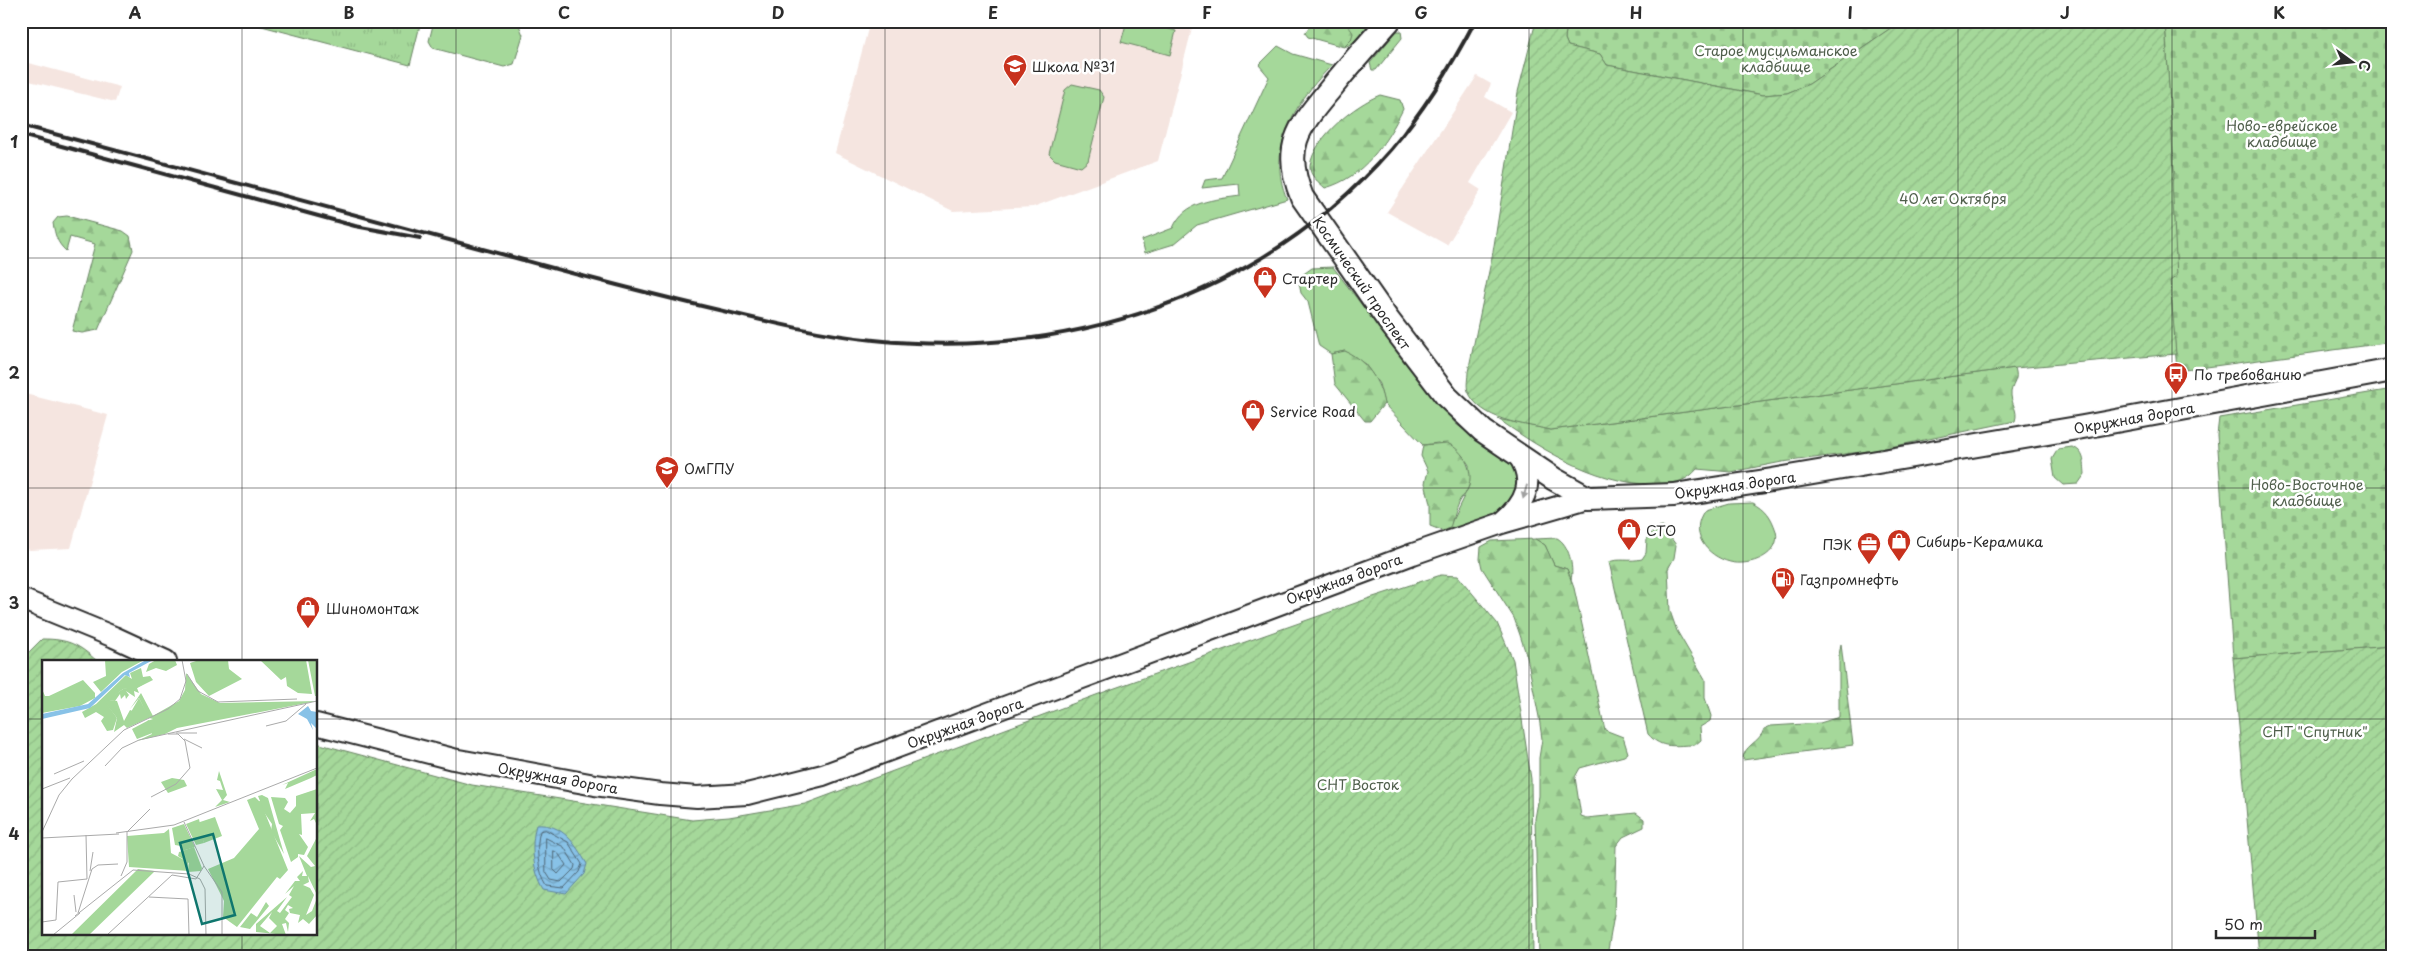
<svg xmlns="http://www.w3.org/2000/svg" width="2414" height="977" font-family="'Playpen Sans',sans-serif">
<defs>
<pattern id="forest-firs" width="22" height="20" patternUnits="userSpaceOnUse" patternTransform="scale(1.25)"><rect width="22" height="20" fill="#a5d89a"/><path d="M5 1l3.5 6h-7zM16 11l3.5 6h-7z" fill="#8eba85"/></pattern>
<pattern id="cemetery-stones" width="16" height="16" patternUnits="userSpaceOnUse" patternTransform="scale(1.25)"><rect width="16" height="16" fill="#a5d89a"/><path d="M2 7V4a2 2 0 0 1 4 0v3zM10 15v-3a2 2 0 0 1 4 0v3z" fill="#8eba85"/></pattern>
<pattern id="park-tufts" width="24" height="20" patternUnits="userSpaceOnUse" patternTransform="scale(1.25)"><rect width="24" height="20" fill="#a5d89a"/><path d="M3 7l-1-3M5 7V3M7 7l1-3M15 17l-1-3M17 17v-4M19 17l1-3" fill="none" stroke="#8eba85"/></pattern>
<pattern id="garden-furrows" width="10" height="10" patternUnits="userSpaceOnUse" patternTransform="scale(1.25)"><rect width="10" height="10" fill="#a5d89a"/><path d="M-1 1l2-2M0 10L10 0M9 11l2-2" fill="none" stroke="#8eba85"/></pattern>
<pattern id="water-waves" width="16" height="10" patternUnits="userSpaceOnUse" patternTransform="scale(1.25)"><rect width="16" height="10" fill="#88c2e7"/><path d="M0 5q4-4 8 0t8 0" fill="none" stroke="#6f9ebb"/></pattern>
</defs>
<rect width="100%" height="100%" fill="#fff"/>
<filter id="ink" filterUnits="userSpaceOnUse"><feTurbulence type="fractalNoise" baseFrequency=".02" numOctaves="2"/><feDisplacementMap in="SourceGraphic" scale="10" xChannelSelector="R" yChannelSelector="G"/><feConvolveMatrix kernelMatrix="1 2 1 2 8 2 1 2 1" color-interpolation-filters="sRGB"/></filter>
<g filter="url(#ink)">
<!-- built -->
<path fill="#f5e5e0" d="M 870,21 L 1194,21 L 1158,161 L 1033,207 L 953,211 L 835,153 Z
M 21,61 L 120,87 L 115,102 L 21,79 Z
M 1477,76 L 1491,84 L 1485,97 L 1511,112 L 1470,183 L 1481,190 L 1447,245 L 1387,212 Z
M 21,393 L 108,415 L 71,548 L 30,550 L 21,547 Z"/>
<!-- grass -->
<path fill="#a5d89a" stroke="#688262" d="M 434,21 L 507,21 L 519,25 L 523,35 L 514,64 L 504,67 L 433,48 L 429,41 Z
M 1127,21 L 1141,21 L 1176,31 L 1170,55 L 1121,42 Z
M 1342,21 L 1371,21 C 1363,30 1356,44 1344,47 L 1351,40 L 1349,26 Z
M 1397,31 L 1401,31 L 1402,38 L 1376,70 L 1372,70 L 1370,63 Z
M 1278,46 L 1293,54 L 1332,65 C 1297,100 1265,148 1287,199 L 1197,225 L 1174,244 L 1145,253 L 1142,240 L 1173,228 C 1185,200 1214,200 1240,196 L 1239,184 L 1202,188 L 1205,180 L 1222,178 L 1269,77 L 1259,65 Z
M 1072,84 L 1099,90 L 1104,97 L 1088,161 L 1081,167 L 1055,160 L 1049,154 L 1065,90 Z
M 1333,267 L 1405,362 L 1456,424 L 1516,468 L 1519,491 L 1498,514 L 1447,531 L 1469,486 L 1469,465 L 1463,456 L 1438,443 L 1423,445 L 1384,404 L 1379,384 L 1365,364 L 1345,351 L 1331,354 L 1319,346 L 1308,302 L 1301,293 L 1298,278 L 1312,268 Z
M 2072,447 C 2085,451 2084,463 2085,474 L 2078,484 L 2063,485 L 2055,478 L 2052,459 L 2058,449 Z
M 1753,502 C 1766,509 1771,516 1776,531 C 1782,555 1749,567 1730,562 C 1706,556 1688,532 1705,510 L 1729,503 Z
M 1557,538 C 1569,544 1574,567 1571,580 L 1567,569 L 1554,565 L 1545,545 L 1535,539 Z"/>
<!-- forest -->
<path fill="url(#forest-firs)" stroke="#688262" d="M 1323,21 C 1337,21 1346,20 1353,33 L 1351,40 L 1344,47 L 1308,37 L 1305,33 L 1309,27 Z
M 1380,95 L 1400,100 L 1403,109 C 1387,142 1363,178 1325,188 C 1319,182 1309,176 1310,166 C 1314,137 1355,105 1380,95 Z
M 67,216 L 123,231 L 130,236 L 133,250 L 98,330 L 82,333 L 72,331 L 95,244 L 70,237 L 66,251 C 57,243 55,235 53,223 L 58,217 Z
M 1345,351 C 1367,361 1380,381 1384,404 L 1370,421 L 1365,421 L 1335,384 L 1331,354 Z
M 2015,368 C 2019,380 2013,382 2011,392 C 2010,403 2019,410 2015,421 L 1876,450 L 1782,462 L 1731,472 L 1697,469 C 1688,480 1677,483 1664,484 C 1603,488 1545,452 1498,419 L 1551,430 Z
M 1447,443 C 1464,450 1477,474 1466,492 C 1465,496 1463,495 1461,498 C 1455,507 1453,518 1450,528 L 1443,531 L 1430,526 L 1430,504 L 1425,483 L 1428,471 L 1421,456 L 1423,445 Z
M 1663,527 L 1676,545 L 1674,558 L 1668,569 L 1670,611 L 1677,631 L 1705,679 L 1705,698 L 1711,716 L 1710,721 L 1700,727 L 1701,740 L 1695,745 C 1675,745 1662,750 1648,734 L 1609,562 C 1619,558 1630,562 1642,559 L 1646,553 L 1647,539 L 1656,528 Z
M 1535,539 L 1545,545 L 1554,565 L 1567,569 L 1574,588 L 1605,730 L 1623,737 L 1628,753 L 1624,756 L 1580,768 L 1575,777 L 1581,816 L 1587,818 L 1636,813 L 1644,819 L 1644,827 L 1623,837 L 1616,846 L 1614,915 L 1607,956 L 1539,956 L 1535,819 L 1539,796 L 1539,758 L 1542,739 L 1539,717 L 1527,657 L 1520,635 L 1514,618 L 1482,568 L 1480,559 L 1481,547 L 1492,541 Z
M 1841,644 L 1853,745 L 1743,760 C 1743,745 1760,743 1764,729 L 1771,726 L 1820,723 L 1839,717 L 1839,655 Z"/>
<!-- cemetery -->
<path fill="url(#cemetery-stones)" stroke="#688262" d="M 1567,21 L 1901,21 L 1809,84 L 1787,93 L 1763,95 L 1607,65 L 1600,54 L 1568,46 L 1565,39 Z
M 2165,21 L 2393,21 L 2393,342 L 2177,371 L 2170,281 L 2172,183 L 2174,172 Z
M 2393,389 L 2393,646 L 2233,658 L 2217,435 L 2219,418 Z"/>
<!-- park -->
<path fill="url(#park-tufts)" stroke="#688262" d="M 254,21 L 421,21 L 410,65 L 254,24 Z"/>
<!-- garden -->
<path fill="url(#garden-furrows)" stroke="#688262" d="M 1536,21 L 1567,21 L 1565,39 L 1568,46 L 1600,54 L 1607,65 L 1763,95 L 1787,93 L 1809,84 L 1901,21 L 2165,21 L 2174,172 L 2172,183 L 2177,276 L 2170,281 L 2176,354 L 2015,368 L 1551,430 C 1525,424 1480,421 1468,391 C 1466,386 1468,377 1468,372 L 1493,252 L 1518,92 Z
M 1441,575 L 1458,576 L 1497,623 L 1513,660 L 1531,779 L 1533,956 L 21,956 L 21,660 L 42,639 C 68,639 78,644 97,661 L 44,661 L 44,933 L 316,933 L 316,743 L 472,785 L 692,820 L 729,817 L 805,804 L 1115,688 L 1367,599 Z
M 2393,646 L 2393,956 L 2259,956 L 2233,658 Z"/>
<!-- water -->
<path fill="url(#water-waves)" stroke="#63869c" d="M 536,825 C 563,823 575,844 587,864 L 584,874 L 566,894 L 544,890 C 533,871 530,847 536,825 Z"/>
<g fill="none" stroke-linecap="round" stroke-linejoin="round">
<!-- shore -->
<path stroke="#506776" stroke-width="1" d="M 546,830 L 568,842 L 582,864 L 579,872 L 564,888 L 547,886 C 538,872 535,847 540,831 Z
M 546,838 L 564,847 L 575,865 L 574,869 L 561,882 L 551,880 L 546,872 Z
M 554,851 L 558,853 L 566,865 L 558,874 L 554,870 Z"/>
<!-- secondary casing -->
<g stroke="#2b2b2b" stroke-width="24">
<path id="secondary" d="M 1503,522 C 1526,503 1536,481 1518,455
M 21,599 L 114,637 L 166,661
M 316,724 L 453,759 L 595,785 L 660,794 L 697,797 L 747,794 L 823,775 L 1413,554 L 1502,523 L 1588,498"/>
</g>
<!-- primary casing -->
<g stroke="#2b2b2b" stroke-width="26">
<path id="primary" d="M 1389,21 C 1371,41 1353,61 1336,82 C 1304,122 1279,142 1302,197 L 1388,320 L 1447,397 L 1483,431 L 1554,479 L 1588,498 L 1674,495 L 1772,480 L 2083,427 L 2393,370"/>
</g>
<!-- secondary -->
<use href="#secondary" stroke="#fff" stroke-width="20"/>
<!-- primary -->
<use href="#primary" stroke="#fff" stroke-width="22"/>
<!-- rail -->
<path stroke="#2b2b2b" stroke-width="4" d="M 21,125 C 183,167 344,211 505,255 C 577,275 650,294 723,311 C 773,323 823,335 874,340 C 1067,360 1261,298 1391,149 C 1424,110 1451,67 1475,21
M 21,135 L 355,226 L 420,238"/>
</g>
<!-- one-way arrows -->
<defs><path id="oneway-solid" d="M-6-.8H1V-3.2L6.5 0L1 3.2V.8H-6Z" transform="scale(1.25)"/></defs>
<use fill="#a0a0a0" href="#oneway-solid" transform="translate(1525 492) rotate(106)"/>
</g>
<!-- grid -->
<path fill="none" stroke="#2b2b2b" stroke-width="1" stroke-opacity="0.55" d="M 242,21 L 242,661M 456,21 L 456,956M 671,21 L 671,956M 885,21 L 885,956M 1100,21 L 1100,956M 1314,21 L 1314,956M 1529,21 L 1529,956M 1743,21 L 1743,956M 1958,21 L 1958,956M 2172,21 L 2172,956M 21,258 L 2393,258M 21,488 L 2393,488M 21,719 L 44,719M 316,719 L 2393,719M 242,933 L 242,956"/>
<!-- icons -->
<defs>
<g id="school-pin" transform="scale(1.25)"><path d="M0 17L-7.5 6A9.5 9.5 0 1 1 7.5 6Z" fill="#c8321e" stroke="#fff"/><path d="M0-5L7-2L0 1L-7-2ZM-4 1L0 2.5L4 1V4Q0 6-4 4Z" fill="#fff"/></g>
<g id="shop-pin" transform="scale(1.25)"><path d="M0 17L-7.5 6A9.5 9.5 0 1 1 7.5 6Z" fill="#c8321e" stroke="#fff"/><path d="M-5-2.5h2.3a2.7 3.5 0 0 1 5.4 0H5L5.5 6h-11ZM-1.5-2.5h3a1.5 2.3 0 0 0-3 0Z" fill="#fff"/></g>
<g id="bus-pin" transform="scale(1.25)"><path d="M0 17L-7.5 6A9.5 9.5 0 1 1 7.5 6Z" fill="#c8321e" stroke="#fff"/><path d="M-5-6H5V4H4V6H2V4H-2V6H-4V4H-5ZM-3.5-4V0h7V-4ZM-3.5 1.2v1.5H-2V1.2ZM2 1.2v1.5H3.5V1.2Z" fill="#fff"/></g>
<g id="university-pin" transform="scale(1.25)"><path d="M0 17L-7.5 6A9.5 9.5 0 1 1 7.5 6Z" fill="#c8321e" stroke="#fff"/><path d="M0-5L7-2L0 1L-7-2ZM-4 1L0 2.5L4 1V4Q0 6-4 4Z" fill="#fff"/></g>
<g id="office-pin" transform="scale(1.25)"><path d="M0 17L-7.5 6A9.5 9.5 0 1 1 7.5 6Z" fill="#c8321e" stroke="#fff"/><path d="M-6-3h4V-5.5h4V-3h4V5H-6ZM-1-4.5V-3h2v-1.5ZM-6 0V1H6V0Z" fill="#fff"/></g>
<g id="fuel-pin" transform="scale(1.25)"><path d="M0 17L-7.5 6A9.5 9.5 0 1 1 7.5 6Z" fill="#c8321e" stroke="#fff"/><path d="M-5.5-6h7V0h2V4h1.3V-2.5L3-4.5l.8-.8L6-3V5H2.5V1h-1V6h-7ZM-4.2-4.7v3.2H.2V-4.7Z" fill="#fff"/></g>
</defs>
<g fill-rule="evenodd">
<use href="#school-pin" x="1015" y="66"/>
<use href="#shop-pin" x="1265" y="278"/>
<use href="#bus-pin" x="2176" y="374"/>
<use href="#shop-pin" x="1253" y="411"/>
<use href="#university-pin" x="667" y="468"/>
<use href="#shop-pin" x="1629" y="530"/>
<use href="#shop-pin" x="1899" y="541"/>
<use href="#office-pin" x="1869" y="544"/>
<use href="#fuel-pin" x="1783" y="579"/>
<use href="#shop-pin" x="308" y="608"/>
</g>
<g text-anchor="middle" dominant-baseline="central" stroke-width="5" stroke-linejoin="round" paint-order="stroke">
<!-- park labels -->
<g font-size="14" fill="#505f4c" stroke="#fff">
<text x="1776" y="50">Старое мусульманское<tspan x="1776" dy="16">кладбище</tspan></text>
<text x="2282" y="125">Ново-еврейское<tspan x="2282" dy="16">кладбище</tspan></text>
<text x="1953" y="198">40 лет Октября</text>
<text x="2307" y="484">Ново-Восточное<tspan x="2307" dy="16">кладбище</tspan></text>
<text x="2315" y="731">СНТ "Спутник"</text>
<text x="1358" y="784">СНТ Восток</text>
</g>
<!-- poi labels -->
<g font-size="14" fill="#2b2b2b" stroke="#fff" text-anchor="start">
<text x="1032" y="66">Школа №31</text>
<text x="1282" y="278">Стартер</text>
<text x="2194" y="374">По требованию</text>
<text x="1270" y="411">Service Road</text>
<text x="684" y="468">ОмГПУ</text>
<text x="1646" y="530">СТО</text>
<text x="1916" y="541">Сибирь-Керамика</text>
<text x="1852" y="544" text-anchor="end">ПЭК</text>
<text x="1800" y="579">Газпромнефть</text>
<text x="326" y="608">Шиномонтаж</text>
</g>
<!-- street labels -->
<g font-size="14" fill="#2b2b2b" stroke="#fff">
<text transform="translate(1362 283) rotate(55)">Космический проспект</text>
<text transform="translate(2134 418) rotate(-10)">Окружная дорога</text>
<text transform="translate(1735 485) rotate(-8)">Окружная дорога</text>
<text transform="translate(1344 579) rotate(-20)">Окружная дорога</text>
<text transform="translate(965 723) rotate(-20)">Окружная дорога</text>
<text transform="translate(558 778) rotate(10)">Окружная дорога</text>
</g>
</g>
<!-- overview -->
<g transform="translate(42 660)">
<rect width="275" height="275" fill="#fff"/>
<path d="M 144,13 L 159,34 L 178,43 L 275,41 L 135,68 L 123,74 L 95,81 L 110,74 L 105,61 L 111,59 L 107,58 L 137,41 L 143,30 ZM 99,33 L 111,56 L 85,68 L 82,65 L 72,72 L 75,58 L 60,39 L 75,41 L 82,61 L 88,50 L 106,57 L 97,38 L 88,49 Z" fill="#a5d89a"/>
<path d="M 102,24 L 95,28 L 97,33 L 92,31 L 93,37 L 84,31 L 87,35 L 84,39 L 83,35 L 79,39 L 78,34 L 73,41 L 65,40 L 81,29 ZM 275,109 L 275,115 L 269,118 L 243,129 L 246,123 L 240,125 ZM 177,111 L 185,135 L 181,140 L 188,142 L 173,147 L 180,140 L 174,129 L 181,130 L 178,121 L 175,120 ZM 275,129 L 275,165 L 272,159 L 268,161 L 273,153 L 259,154 L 260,175 L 257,174 L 266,187 L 262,195 L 256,194 L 256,197 L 249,202 L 238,170 L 241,166 L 237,164 L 229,137 L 243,138 L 246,142 L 242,149 L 248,153 L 254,146 L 254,136 ZM 220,135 L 226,138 L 242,194 L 229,171 L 230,164 L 215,142 L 218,141 L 216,136 ZM 275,177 L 275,235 L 266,216 L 267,222 L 261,225 L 268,228 L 272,235 L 264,255 L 270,251 L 275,238 L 275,255 L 267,264 L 261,259 L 256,263 L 258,255 L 248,253 L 247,249 L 251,248 L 246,245 L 243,250 L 247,253 L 243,259 L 247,263 L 246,272 L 244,263 L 240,264 L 244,275 L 214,272 L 214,264 L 245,237 L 235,251 L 238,253 L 250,237 L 247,235 L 252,226 L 243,234 L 253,221 L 258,221 L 255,217 L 261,211 L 260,216 L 265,216 L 257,196 L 269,207 L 273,206 L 265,196 ZM 230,252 L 227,258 L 235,266 L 228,273 L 218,266 ZM 224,242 L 227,246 L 208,269 L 198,267 L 209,253 L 215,257 Z" fill="#a5d89a" fill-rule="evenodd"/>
<path d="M 130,118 L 142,120 L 145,126 L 126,133 L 119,122 Z" fill="#a5d89a"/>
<path d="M 157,159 L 162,183 L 154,185 L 144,164 ZM 142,164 L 153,187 L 140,191 L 139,186 L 133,185 L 130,168 ZM 127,169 L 129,193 L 146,202 L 147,211 L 87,207 L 85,176 L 122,173 Z" fill="#a5d89a"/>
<path d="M 63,0 L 102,0 L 80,12 L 59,32 L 51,22 L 64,16 ZM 114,0 L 133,0 L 135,5 L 124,11 L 114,8 L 104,12 L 107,4 ZM 157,0 L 186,0 L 187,9 L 200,19 L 167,36 L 154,22 L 148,3 ZM 218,0 L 264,0 L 270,34 L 256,33 L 245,26 L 244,17 L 239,20 ZM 266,0 L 275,0 L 275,36 L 273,36 ZM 99,8 L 101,17 L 108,16 L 111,20 L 95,28 L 81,29 L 67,40 L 62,40 L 75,58 L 71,70 L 65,71 L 59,61 L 62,57 L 54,52 L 43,58 L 40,52 L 54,44 L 84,15 L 90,19 L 88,13 ZM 41,20 L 53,33 L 53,38 L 38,46 L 0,53 L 0,29 L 3,36 L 7,36 ZM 97,38 L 107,57 L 86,66 L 85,59 ZM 107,60 L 113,72 L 95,79 L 90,69 ZM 213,137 L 219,143 L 246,210 L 238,219 L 235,217 L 195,267 L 181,257 L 182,241 L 166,209 L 192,198 L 217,169 L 205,140 ZM 173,157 L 180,176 L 162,183 L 155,163 ZM 152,187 L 160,208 L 159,211 L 146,212 L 147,203 L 136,196 L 137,192 ZM 96,209 L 113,211 L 47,275 L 29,275 Z" fill="#a5d89a"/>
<path d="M 104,0 L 111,0 L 87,13 L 88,17 L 83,15 L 48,48 L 0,59 L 0,54 L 46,44 L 81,13 ZM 266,46 L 269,51 L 275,52 L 275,69 L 269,63 L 271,70 L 265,59 L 256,54 Z" fill="#88c2e7"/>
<path fill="none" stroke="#aaa" stroke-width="1" d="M 145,14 L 156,31 L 176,42 L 255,39M 224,66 L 244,61 L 264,44M 134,73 L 155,73M 142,79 L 160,88M 63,106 L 80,88 L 97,80 L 275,41M 12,114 L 42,101M 0,129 L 28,118M 109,137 L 134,124 L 148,108 L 143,81 L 136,74 L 126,74M 142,162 L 162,206 L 180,232 L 180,275M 0,172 L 17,135 L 30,119 L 82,70 L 126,49 L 138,39 L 144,21 L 140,0M 74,173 L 132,165 L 275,108M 0,178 L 77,174M 48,211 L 51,192M 79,216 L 85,202 L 85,172 L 108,149M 32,235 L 34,252M 107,237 L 146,239 L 147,275M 36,253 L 50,209 L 56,205 L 76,204M 33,256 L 91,210 L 147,214 L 158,219 L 163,229 L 164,275M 0,262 L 14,260 L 16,222 L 45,219 L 44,175M 11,275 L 38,253M 65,275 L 130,215 L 154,219 L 162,206"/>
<path fill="#0f766e" fill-opacity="0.15" stroke="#0f766e" stroke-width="2.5" d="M 171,174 L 193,255 L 160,264 L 138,183 Z"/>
<rect width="275" height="275" fill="none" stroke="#2b2b2b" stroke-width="2.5"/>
</g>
<!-- margin -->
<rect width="2414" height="977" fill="none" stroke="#fff" stroke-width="55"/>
<!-- north arrow -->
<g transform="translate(2352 62) rotate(105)" stroke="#ffffff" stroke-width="4" paint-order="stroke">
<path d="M0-4L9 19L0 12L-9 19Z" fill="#2b2b2b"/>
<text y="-8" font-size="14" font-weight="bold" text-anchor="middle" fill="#2b2b2b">С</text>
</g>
<!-- scale -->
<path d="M2216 930v8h99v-8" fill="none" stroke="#2b2b2b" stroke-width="2.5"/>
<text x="2224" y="930" font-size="15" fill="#2b2b2b" stroke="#ffffff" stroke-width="4" paint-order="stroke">50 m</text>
<rect x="28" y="28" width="2358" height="922" fill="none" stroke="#2b2b2b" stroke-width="2"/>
<g font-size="16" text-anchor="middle" font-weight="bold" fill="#2b2b2b">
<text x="135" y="19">A</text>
<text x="349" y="19">B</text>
<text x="564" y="19">C</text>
<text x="778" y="19">D</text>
<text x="993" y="19">E</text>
<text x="1207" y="19">F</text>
<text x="1421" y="19">G</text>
<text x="1636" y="19">H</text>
<text x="1850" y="19">I</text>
<text x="2065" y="19">J</text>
<text x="2279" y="19">K</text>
<text x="14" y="148">1</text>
<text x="14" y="379">2</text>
<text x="14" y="609">3</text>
<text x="14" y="840">4</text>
</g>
</svg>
